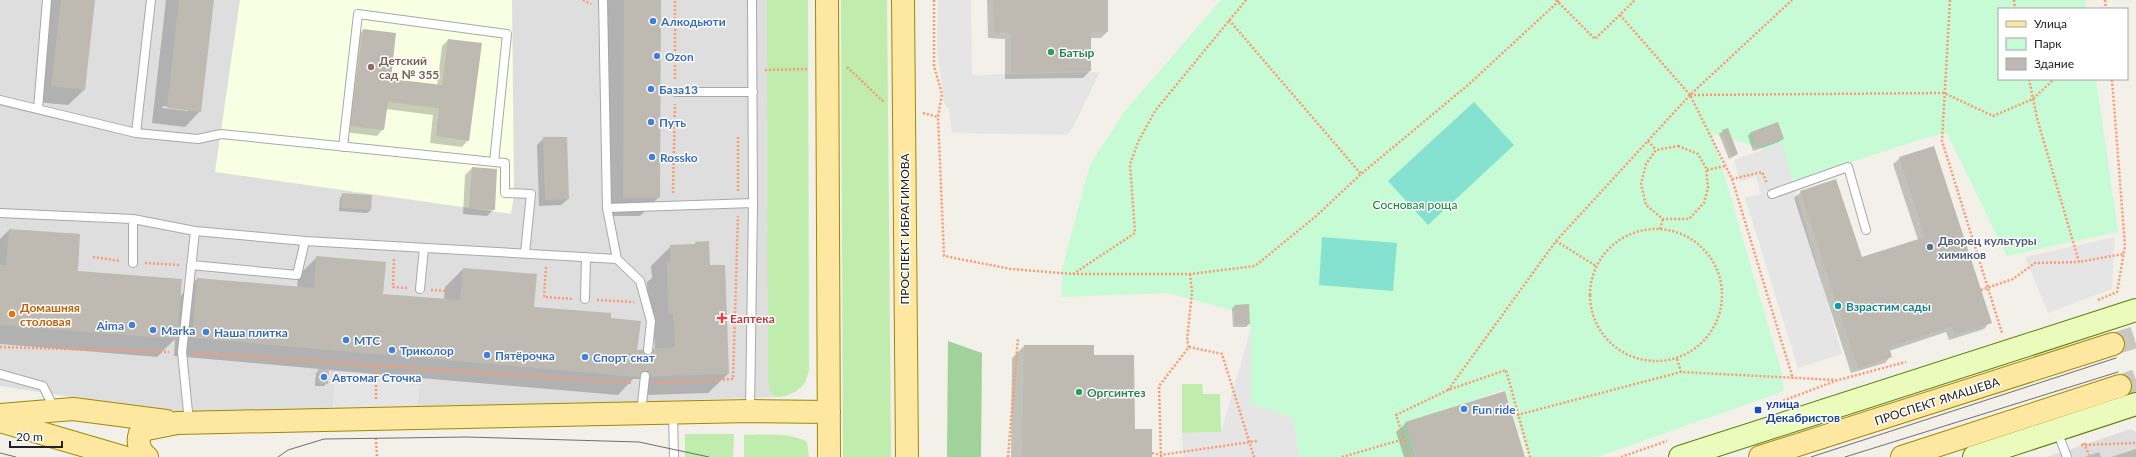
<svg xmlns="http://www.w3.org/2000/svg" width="2136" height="457" font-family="Lato,sans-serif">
<rect width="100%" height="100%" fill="#f2f0e8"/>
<!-- residential -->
<path fill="#dfdede" d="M 0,0 L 808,0 L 806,382 L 797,391 L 786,396 L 777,397 L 201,417 L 0,386 Z
M 2131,429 L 2136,432 L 2136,457 L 2047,457 Z"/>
<!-- education -->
<path fill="#f9ffe3" d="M 240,0 L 512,0 L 514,194 L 511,214 L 215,172 Z"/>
<!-- grass -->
<path fill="#c0ecae" d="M 767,0 L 808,0 L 809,370 C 805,387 796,395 777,397 L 771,392 L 768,381 Z
M 841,0 L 887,0 L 891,457 L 843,457 Z
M 1182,384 L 1202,384 L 1203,394 L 1220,394 L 1221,432 L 1182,433 Z
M 685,434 L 734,434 L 733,457 L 685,457 Z
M 744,435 C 764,435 790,432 807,442 L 809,457 L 744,457 Z"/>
<!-- forest -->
<path fill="#a1d29c" d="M 948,341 L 982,353 L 981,457 L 947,457 Z"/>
<!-- park -->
<path fill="#c6fbd5" d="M 1221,0 L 2085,0 L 2087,9 L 1999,9 L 1999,79 L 2096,79 L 2118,232 L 2007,256 L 1947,133 L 1922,139 L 1794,181 L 1776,153 L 1712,133 L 1781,370 L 1784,391 L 1597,457 L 1529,457 L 1505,389 L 1406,424 L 1415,457 L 1299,457 L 1293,418 L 1251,404 L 1251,328 L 1242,313 L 1168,293 L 1062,297 L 1062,269 L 1090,165 L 1124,112 Z"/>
<!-- pitch -->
<path fill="#85e1d0" d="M 1474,102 L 1514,145 L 1428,225 L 1388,181 Z
M 1322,237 L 1397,243 L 1393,291 L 1319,285 Z"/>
<!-- parking -->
<path fill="#e5e5e5" d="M 938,0 L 971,0 L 972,75 L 1100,72 L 1072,129 L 1067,135 L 952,133 L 949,109 L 944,104 L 937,49 Z
M 1782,143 L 1842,354 L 1798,368 L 1745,198 L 1761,194 L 1756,176 L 1740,182 L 1734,160 Z
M 2115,237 L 2112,289 L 2048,313 L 2025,257 Z
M 1251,328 L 1251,404 L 1293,418 L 1299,457 L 1183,457 L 1182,433 L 1221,432 Z
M 335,377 L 420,385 L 417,411 L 332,414 Z"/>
<!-- shadow -->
<path fill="#0003" fill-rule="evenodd" d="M 47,0 L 94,0 L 84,90 L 68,105 L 36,102 Z
M 166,0 L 213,0 L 200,111 L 185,127 L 152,123 ZM 163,106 L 188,109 L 188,111 L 162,108 Z
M 606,0 L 660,0 L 659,197 L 640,216 L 605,216 Z
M 987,0 L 1107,0 L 1107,32 L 1101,38 L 1090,38 L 1090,71 L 1083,78 L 1005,79 L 1005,39 L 988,38 Z
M 363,30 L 390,80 L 437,86 L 442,46 L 448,40 L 468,140 L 462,147 L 430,143 L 433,115 L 386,109 L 383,129 L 377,136 L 344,132 L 357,37 Z
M 1727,129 L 1737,154 L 1729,159 L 1719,134 Z
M 1751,132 L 1783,139 L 1779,142 L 1753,151 L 1748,136 Z
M 544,138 L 568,199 L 561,205 L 539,206 L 537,145 Z
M 1900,158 L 1990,322 L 1984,329 L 1949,340 L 1946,332 L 1889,351 L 1891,356 L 1885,363 L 1851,373 L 1794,198 L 1801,192 L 1861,258 L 1918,240 L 1893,164 Z
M 472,168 L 494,209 L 487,216 L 463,214 L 465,175 Z
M 343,194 L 371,210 L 367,213 L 339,211 L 340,198 Z
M 9,230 L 77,272 L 179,297 L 197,279 L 297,288 L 298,276 L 317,257 L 382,295 L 444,300 L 445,287 L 463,269 L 533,307 L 609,319 L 636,351 L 655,350 L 654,333 L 649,333 L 647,282 L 652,278 L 651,266 L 671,246 L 693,245 L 696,243 L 710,266 L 728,374 L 708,393 L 646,395 L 646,379 L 633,379 L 618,395 L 328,370 L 327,383 L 324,386 L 315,386 L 316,373 L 320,369 L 174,356 L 175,339 L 157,357 L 0,344 L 0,239 Z
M 1235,305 L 1249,324 L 1246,327 L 1233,327 L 1232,309 Z
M 1024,346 L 1093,356 L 1134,430 L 1151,457 L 1011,457 L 1012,358 Z
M 1406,423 L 1524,457 L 1404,457 L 1396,432 Z"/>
<!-- building -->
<path fill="#bfbab1" d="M 61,0 L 95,0 L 85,90 L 51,86 Z
M 179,0 L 214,0 L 201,112 L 167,108 Z
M 624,0 L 661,0 L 660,198 L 623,198 Z
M 993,0 L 1108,0 L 1108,32 L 1091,32 L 1091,71 L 1011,73 L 1011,33 L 994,32 Z
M 363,29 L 396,33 L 391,79 L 442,85 L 448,39 L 482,43 L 469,141 L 436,136 L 439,108 L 388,102 L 384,130 L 350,126 Z
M 1778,122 L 1784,139 L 1756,148 L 1751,132 Z
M 1728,128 L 1738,154 L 1732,157 L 1722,130 Z
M 543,137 L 567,137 L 569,199 L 545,200 Z
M 1934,146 L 1992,323 L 1955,334 L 1952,326 L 1889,347 L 1892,357 L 1858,368 L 1800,191 L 1836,179 L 1862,257 L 1925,237 L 1899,157 Z
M 472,167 L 497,169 L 495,210 L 469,208 Z
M 342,193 L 372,195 L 371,210 L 341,208 Z
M 9,229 L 80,234 L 78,271 L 182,279 L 177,339 L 0,325 L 0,265 L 6,265 Z
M 709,241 L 710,265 L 725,265 L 729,374 L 638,377 L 192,338 L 197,278 L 314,288 L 316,256 L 386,262 L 383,294 L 460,300 L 463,268 L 537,274 L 534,307 L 611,313 L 611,318 L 641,321 L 637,350 L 675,347 L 673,314 L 668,314 L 667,262 L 671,262 L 670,245 L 696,244 L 695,242 Z
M 1249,304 L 1250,324 L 1235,324 L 1235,305 Z
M 1024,345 L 1094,345 L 1094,355 L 1134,355 L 1135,429 L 1152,429 L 1152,457 L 1022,457 Z
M 318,369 L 329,369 L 328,384 L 318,383 Z
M 1505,391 L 1525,457 L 1417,457 L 1405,422 Z
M 2136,449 L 2136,457 L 2111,457 Z
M 2099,452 L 2101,457 L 2085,457 Z"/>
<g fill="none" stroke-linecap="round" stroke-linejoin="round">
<!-- primary-tunnel -->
<path stroke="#c8c7c0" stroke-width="22" stroke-dasharray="22 11" stroke-linecap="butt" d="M 2113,344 L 2136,337
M 2120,386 L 2136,380"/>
<!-- service casing -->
<g stroke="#a8a8a8" stroke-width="10">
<path id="service" d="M 603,0 L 607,208 L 617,259 L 640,281 L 651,321 L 648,350
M 675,92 L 753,92
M 0,100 L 136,133 L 198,139 L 221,134 L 494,162 L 507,34 L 358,14 L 343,147
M 38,109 L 47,0
M 136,133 L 151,0
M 494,162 L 505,163 L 505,193 L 531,194 L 525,253
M 1772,194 L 1848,167 L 1866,230
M 607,208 L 753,203
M 0,213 L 133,219 L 195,231 L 305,241 L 617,259
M 133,263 L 133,219
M 191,265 L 297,275 L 305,241
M 420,289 L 424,248
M 585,299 L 586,257
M 0,374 L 43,386 L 55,410
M 750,411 L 753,203 L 752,0
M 641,413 L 645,376
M 673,414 L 674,457
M 189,422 L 182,352 L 195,231
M 2057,431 L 2067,457"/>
</g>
<!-- secondary casing -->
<g stroke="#577e03" stroke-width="24">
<path id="secondary" d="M 1680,457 L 2136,310
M 1974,457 L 2136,404"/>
</g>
<!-- primary casing -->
<g stroke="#9e8a00" stroke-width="24">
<path id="primary" d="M 827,0 L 829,457
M 903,0 L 907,457
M 0,415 L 73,409 L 166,421
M 0,421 L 123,457
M 147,457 C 139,451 137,442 140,433 L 147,429 L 177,423 L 750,411 L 829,412
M 1760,457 L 2113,344
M 1902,457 L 2120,386"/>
</g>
<!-- path -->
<path stroke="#fd996e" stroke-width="2.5" stroke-dasharray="2 2" stroke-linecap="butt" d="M 583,0 L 591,4
M 934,0 L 934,66 L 942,94 L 938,117 L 944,256 L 1011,269 L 1073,274 L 1190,274 L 1255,266 L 1315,217 L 1361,174 L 1468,85 L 1560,0
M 1556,0 L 1595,39 L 1635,0
M 1950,0 L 1942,141 L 2002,333
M 2014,0 L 2015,9
M 2105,0 L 2106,9
M 1620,15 L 1690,95 L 1732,179 L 1762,172 L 1767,183
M 1229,20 L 1361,174
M 847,67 L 884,102
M 765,70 L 808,69
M 675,79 L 675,0
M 2029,79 L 2037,118 L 2079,262 L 2123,254
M 1690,95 L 1944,93 L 1993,116 L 2033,99 L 2054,79
M 923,113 L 938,117
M 1648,141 L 1656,150
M 1678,146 L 1698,154 L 1706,168 L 1708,188 L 1704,203 L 1689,219 L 1663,219 L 1646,205 L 1641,184 L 1646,164 L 1656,150 Z
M 1707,170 L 1725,166
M 1732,179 L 1793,379
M 738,191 L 738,136
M 673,193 L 675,104
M1590 295a66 66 0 1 1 132 0a66 66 0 1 1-132 0Z
M 1660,229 L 1663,219
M 1556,241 L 1596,266
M 93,257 L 120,261
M 394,259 L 393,287 L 408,288
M 145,263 L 180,265
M 546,267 L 544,297 L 574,299
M 1073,274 L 1135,233 L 1130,164 L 1139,140 L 1155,111 L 1246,0
M 431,290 L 450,291
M 1981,290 L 2013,279 L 2035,263 L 2079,262
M 597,300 L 634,302
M 2098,300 L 2117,292 L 2125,246 L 2112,79
M 0,347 L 169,352
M 1189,347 L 1222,354 L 1254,457
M 194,353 L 632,383
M 1677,359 L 1681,372
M 655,383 L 733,379 L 738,216
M 1448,390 L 1556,241 L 1690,95 L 1792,0
M 376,399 L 376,366
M 1772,405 L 1838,380 L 1906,362
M 1517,415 L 1681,372 L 1836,380
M 376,438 L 377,457
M 2084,443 L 2089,455
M 2081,445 L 2136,443
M 1152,453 L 1161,455 L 1257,441
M 1008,457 L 1018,338
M 1161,457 L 1159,386 L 1189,347 L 1187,340 L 1192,292 L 1190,274
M 1342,457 L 1404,439
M 1410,457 L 1396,415 L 1448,390 L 1506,370 L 1530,457
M 1621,457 L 1667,441"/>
<!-- service -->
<use href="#service" stroke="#fff" stroke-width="8"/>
<!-- secondary -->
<use href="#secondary" stroke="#ebfbbc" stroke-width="22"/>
<!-- primary -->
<use href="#primary" stroke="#fee8a1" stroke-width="22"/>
<!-- tram -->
<path stroke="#6f6f6f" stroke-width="1" d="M 0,453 L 16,457
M 278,457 L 288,450 L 324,439 L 467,437 L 639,442 L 709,457
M 1811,457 L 2116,358
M 1845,457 L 2118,372"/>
</g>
<!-- markers -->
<g fill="#3f7fe0" stroke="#fff" stroke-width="1.5">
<circle cx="653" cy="21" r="4"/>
<circle cx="657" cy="56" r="4"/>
<circle cx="651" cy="89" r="4"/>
<circle cx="651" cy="122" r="4"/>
<circle cx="652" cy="157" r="4"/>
<circle cx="132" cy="325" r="4"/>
<circle cx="153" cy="330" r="4"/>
<circle cx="206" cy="332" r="4"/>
<circle cx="346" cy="340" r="4"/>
<circle cx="392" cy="350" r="4"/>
<circle cx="487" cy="355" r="4"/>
<circle cx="585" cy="357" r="4"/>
<circle cx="324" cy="377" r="4"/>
<circle cx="1464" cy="409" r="4"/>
</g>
<g fill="#2e9e5b" stroke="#fff" stroke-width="1.5">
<circle cx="1051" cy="52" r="4"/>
<circle cx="1079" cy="392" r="4"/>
</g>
<circle fill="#8d6e63" stroke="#fff" stroke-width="1.5" cx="371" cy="67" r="4"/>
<circle fill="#5c6f8a" stroke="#fff" stroke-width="1.5" cx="1930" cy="247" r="4"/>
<circle fill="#0f9aa8" stroke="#fff" stroke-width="1.5" cx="1838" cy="306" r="4"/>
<circle fill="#e8710a" stroke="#fff" stroke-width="1.5" cx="12" cy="314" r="4"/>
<path fill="#e0444e" stroke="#fff" stroke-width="1.5" d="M720 312h4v4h4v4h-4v4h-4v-4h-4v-4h4z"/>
<rect fill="#1a4fb4" stroke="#fff" stroke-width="1.5" x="1754" y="406" width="8" height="8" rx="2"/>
<g text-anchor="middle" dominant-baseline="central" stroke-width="3" stroke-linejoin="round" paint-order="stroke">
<!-- shop labels -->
<g font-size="12" font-weight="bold" fill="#366cbe" stroke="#fff" text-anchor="start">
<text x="661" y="21">Алкодьюти</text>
<text x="665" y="56">Ozon</text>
<text x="659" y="89">База13</text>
<text x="659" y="122">Путь</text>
<text x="660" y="157">Rossko</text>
<text x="124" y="325" text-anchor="end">Aima</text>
<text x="161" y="330">Marka</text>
<text x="214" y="332">Наша плитка</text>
<text x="354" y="340">МТС</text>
<text x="400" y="350">Триколор</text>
<text x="495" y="355">Пятёрочка</text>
<text x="593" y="357">Спорт скат</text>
<text x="332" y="377">Автомаг Сточка</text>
<text x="1472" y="409">Fun ride</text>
</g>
<!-- leisure labels -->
<g font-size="12" font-weight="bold" fill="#27864d" stroke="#fff" text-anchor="start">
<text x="1059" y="52">Батыр</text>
<text x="1087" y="392">Оргсинтез</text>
</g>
<!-- education labels -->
<g font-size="12" font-weight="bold" fill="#785e54" stroke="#fff" text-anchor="start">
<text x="379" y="60">Детский<tspan x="379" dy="14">сад № 355</tspan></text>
</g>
<!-- park labels -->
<g font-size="12" fill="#0a852d" stroke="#fff">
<text x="1415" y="204">Сосновая роща</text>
</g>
<!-- street labels -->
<g font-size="12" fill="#212121" stroke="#fff">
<text transform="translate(904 229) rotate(-90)">ПРОСПЕКТ ИБРАГИМОВА</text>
<text transform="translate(1937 401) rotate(-18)">ПРОСПЕКТ ЯМАШЕВА</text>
</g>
<!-- service labels -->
<g font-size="12" font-weight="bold" fill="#4e5e75" stroke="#fff" text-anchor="start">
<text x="1938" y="240">Дворец культуры<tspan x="1938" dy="14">химиков</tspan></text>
</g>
<!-- culture labels -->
<g font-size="12" font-weight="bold" fill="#0d838f" stroke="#fff" text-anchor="start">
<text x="1846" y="306">Взрастим сады</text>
</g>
<!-- food labels -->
<g font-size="12" font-weight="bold" fill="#c56008" stroke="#fff" text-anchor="start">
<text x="20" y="307">Домашняя<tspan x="20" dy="14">столовая</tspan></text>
</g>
<!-- health labels -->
<g font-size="12" font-weight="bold" fill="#be3a42" stroke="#fff" text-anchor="start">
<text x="730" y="318">Еаптека</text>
</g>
<!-- transit labels -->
<g font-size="12" font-weight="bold" fill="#164399" stroke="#fff" text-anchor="start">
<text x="1766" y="403">улица<tspan x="1766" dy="14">Декабристов</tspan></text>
</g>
</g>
<!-- legend -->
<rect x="1998" y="8" width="130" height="72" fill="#ffffff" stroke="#a6a6a6"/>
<rect x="2006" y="21" width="20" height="6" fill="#fee8a1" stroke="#a6a6a6"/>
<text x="2034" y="28" font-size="12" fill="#212121">Улица</text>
<rect x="2006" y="38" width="20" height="12" fill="#c6fbd5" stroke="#a6a6a6"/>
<text x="2034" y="48" font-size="12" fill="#212121">Парк</text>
<rect x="2006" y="58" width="20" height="12" fill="#bfbab1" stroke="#a6a6a6"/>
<text x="2034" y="68" font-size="12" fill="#212121">Здание</text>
<!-- scale -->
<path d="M10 441v6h52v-6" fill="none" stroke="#212121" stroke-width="2"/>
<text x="16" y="441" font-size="12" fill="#212121" stroke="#ffffff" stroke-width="3" paint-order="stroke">20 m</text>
</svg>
